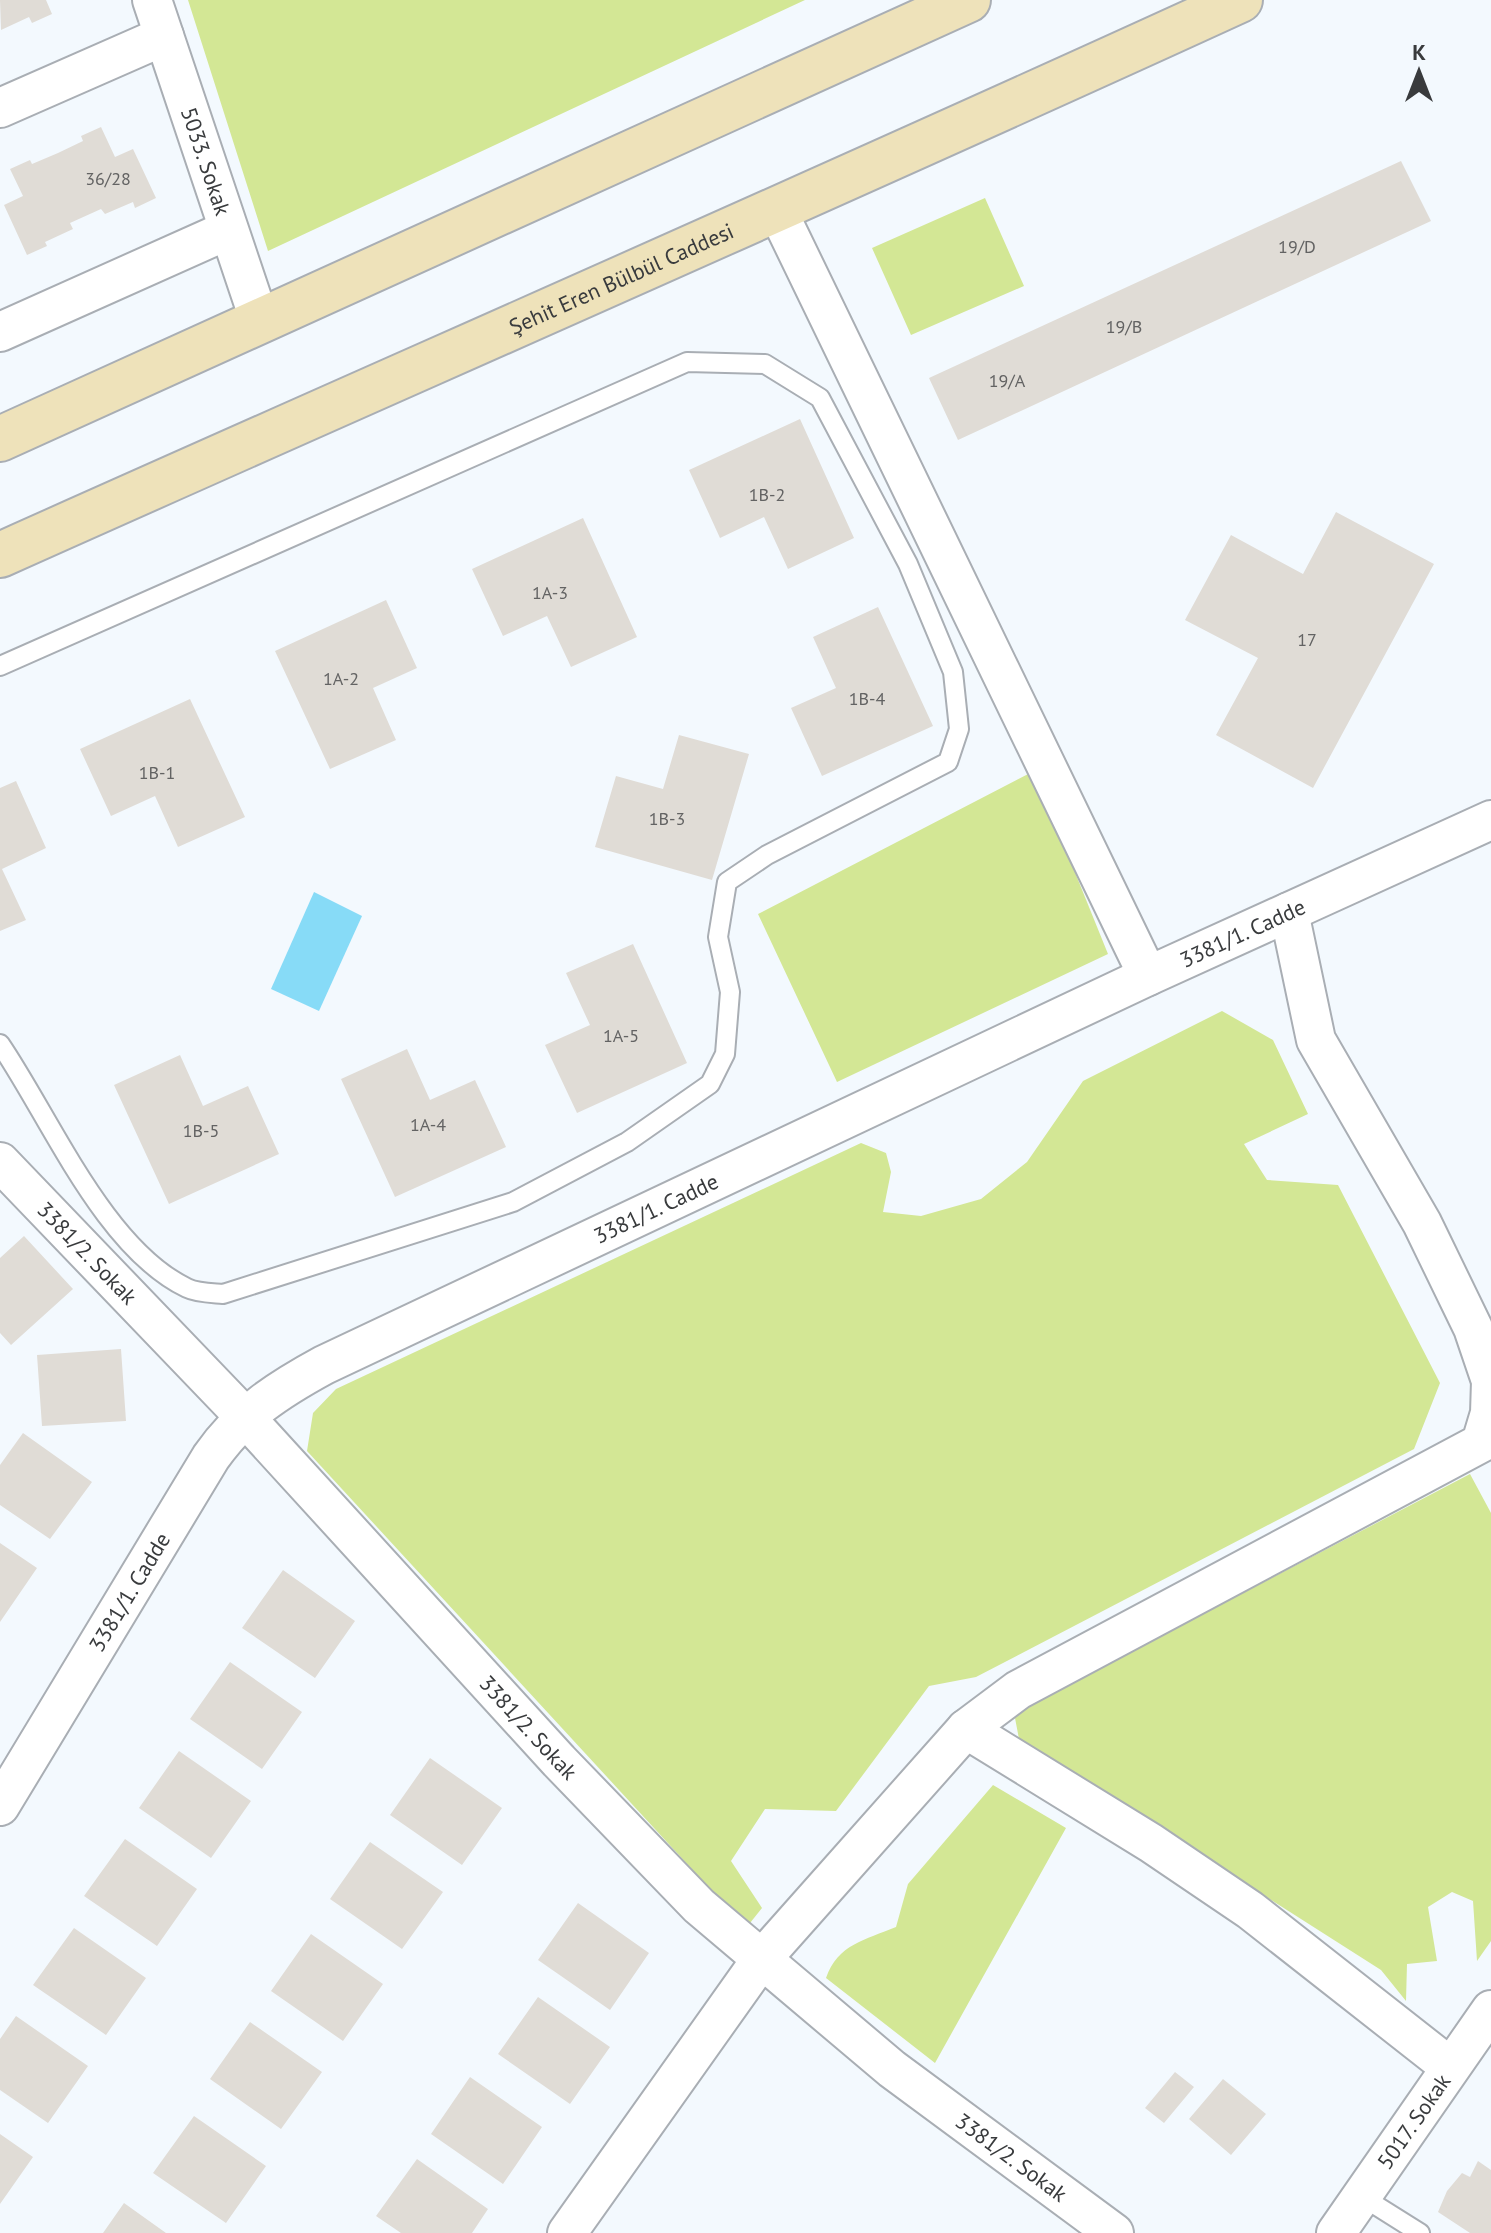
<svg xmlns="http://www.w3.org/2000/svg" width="1491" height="2233" font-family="'PT Sans',sans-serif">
<rect width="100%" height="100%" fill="#f3f9fe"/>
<!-- green -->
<path fill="#d3e795" d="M 188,0 L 805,0 L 268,251 Z
M 985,198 L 1024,286 L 911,335 L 872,248 Z
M 1034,771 L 1108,954 L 837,1082 L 758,914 Z
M 1222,1011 L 1273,1040 L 1308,1114 L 1244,1144 L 1267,1180 L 1338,1185 L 1440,1383 L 1414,1449 L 976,1677 L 929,1686 L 836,1811 L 765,1809 L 731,1861 L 762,1908 L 746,1928 L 307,1451 L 313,1413 L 336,1389 L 861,1143 L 886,1153 L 891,1172 L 883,1212 L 921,1216 L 981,1199 L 1027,1162 L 1083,1081 Z
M 1470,1474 L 1491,1513 L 1491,1941 L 1477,1961 L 1473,1901 L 1452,1892 L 1428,1907 L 1437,1961 L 1407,1964 L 1406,2001 L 1381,1970 L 1019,1739 L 1015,1718 C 1046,1676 1089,1662 1138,1648 Z
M 993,1785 L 1066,1828 L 935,2063 L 826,1978 C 838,1944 865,1940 896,1927 L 908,1884 Z"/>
<!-- water -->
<path fill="#87dbf7" d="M 314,892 L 362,916 L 319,1011 L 271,989 Z"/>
<!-- building -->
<path fill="#e0dcd6" d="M 0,0 L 46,0 L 52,14 L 32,23 L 29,17 L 1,30 Z
M 101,127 L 115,157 L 133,149 L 156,198 L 135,208 L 133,202 L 105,214 L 101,209 L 70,223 L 73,229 L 45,242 L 47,246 L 27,255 L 4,205 L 23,196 L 10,169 L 30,160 L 32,164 L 58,153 L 83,141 L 81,136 Z
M 1401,161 L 1431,221 L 958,440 L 929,378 Z
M 800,419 L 854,538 L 788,569 L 764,517 L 720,538 L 689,470 Z
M 1336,512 L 1434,564 L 1313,788 L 1216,735 L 1258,658 L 1185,620 L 1231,535 L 1303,574 Z
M 583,518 L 637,637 L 571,667 L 547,616 L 503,636 L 472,569 Z
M 386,600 L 417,668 L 373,688 L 396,740 L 330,769 L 275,651 Z
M 878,607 L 933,726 L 822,776 L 791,708 L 836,688 L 813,637 Z
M 190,699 L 245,817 L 178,847 L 155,796 L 111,816 L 80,749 Z
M 679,735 L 749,754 L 712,880 L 595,847 L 616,776 L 663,789 Z
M 16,781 L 46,848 L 2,869 L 26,920 L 0,931 L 0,788 Z
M 633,944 L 687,1063 L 577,1113 L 545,1045 L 590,1025 L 566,973 Z
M 407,1049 L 430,1100 L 475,1080 L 506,1147 L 395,1197 L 341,1079 Z
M 180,1055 L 203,1106 L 248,1086 L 279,1154 L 169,1204 L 114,1085 Z
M 24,1236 L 73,1289 L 11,1345 L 0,1333 L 0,1258 Z
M 121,1349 L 126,1421 L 42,1426 L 37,1355 Z
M 23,1433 L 92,1482 L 50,1539 L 0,1505 L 0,1465 Z
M 0,1543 L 37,1568 L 0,1622 Z
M 283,1570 L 355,1621 L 315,1678 L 242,1628 Z
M 230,1662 L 302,1712 L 262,1769 L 190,1719 Z
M 179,1751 L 251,1801 L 211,1858 L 139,1808 Z
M 430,1758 L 502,1808 L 462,1865 L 390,1815 Z
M 125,1839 L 197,1889 L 157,1946 L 84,1896 Z
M 370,1842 L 443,1892 L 402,1949 L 330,1899 Z
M 578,1903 L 649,1953 L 610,2010 L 538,1960 Z
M 74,1928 L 146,1978 L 106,2035 L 33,1985 Z
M 311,1934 L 383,1984 L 343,2041 L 271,1991 Z
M 538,1997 L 610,2047 L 570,2104 L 498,2054 Z
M 16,2016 L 88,2066 L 48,2123 L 0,2090 L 0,2039 Z
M 250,2022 L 322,2072 L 281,2129 L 210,2079 Z
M 1175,2072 L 1194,2087 L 1164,2123 L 1145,2108 Z
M 470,2077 L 542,2127 L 503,2184 L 431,2134 Z
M 1223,2079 L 1266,2114 L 1231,2155 L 1189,2119 Z
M 194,2116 L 266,2166 L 226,2223 L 153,2173 Z
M 0,2134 L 33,2157 L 0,2204 Z
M 417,2159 L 488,2209 L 472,2233 L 401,2233 L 376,2216 Z
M 1478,2161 L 1491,2170 L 1491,2233 L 1470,2233 L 1438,2212 L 1447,2191 L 1462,2173 L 1470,2177 Z
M 124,2203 L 166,2233 L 103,2233 Z"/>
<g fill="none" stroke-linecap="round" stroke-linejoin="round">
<!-- service casing -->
<g stroke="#a9aeb4" stroke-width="22">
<path id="service" d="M 0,666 L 687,362 L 765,364 L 820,398 L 908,564 L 953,672 L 959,729 L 948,762 L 767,855 L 727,882 L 718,937 L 730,992 L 725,1054 L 710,1084 L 627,1142 L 513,1202 L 223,1294 C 212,1293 197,1293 187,1288 C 104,1248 51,1119 0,1044
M 1361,2196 L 1420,2233"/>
</g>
<!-- minor casing -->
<g stroke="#a9aeb4" stroke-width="42">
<g id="minor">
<path id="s1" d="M 152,0 L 260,322"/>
<path d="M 0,108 L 164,36"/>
<path d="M 778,212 L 1148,976"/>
<path d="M 0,332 L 228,230"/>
<path id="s2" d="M 0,1162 L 244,1416 L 559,1761 L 699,1906 L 892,2069 L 1114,2233"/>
<path d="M 966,1729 L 1151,1843 L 1250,1910 L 1450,2067"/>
<path id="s3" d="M 0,1806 L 211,1457 C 241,1414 278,1390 324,1365 L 1148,976 L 1491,820"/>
<path d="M 567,2233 L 760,1961 L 966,1729 L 1018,1690 L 1481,1443 L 1490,1413 L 1491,1381 L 1473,1328 L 1422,1223 L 1316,1040 L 1289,912"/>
<path id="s4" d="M 1336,2233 L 1491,2010"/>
</g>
</g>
<!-- secondary casing -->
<g stroke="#a9aeb4" stroke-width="48">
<g id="secondary">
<path d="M 0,439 L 968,0"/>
<path id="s5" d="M 0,555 C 413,370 828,189 1240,0"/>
</g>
</g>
<!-- service -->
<use href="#service" stroke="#fff" stroke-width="18"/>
<!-- minor -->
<use href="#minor" stroke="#fff" stroke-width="38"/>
<!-- secondary -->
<use href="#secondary" stroke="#eee2ba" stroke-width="44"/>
</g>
<g text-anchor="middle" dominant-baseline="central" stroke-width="7" stroke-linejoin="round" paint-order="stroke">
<!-- number labels -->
<g font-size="18" fill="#636363">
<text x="108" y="178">36/28</text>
<text x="1297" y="246">19/D</text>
<text x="1124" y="326">19/B</text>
<text x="1007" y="380">19/A</text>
<text x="767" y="494">1B-2</text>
<text x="550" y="592">1A-3</text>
<text x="1307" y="639">17</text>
<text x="341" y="678">1A-2</text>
<text x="867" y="698">1B-4</text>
<text x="157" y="772">1B-1</text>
<text x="667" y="818">1B-3</text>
<text x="621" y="1035">1A-5</text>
<text x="428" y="1124">1A-4</text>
<text x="201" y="1130">1B-5</text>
</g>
<!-- street labels -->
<g font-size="22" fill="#393b3d" stroke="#f3f9fe">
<text stroke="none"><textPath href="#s1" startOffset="170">5033. Sokak</textPath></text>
<text stroke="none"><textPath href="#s5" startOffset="680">Şehit Eren Bülbül Caddesi</textPath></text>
<text stroke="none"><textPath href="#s3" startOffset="1570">3381/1. Cadde</textPath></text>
<text stroke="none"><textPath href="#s3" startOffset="922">3381/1. Cadde</textPath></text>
<text stroke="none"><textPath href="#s2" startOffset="126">3381/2. Sokak</textPath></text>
<text stroke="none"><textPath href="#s3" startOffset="250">3381/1. Cadde</textPath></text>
<text stroke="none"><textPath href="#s2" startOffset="774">3381/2. Sokak</textPath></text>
<text stroke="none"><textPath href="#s4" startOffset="136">5017. Sokak</textPath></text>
<text stroke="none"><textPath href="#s2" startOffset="1422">3381/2. Sokak</textPath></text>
</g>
</g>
<!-- north arrow -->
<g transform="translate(1419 72)" stroke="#f3f9fe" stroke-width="6" paint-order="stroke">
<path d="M0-6L14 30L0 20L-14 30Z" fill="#393b3d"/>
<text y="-12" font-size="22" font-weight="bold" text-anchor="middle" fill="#393b3d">K</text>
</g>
</svg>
